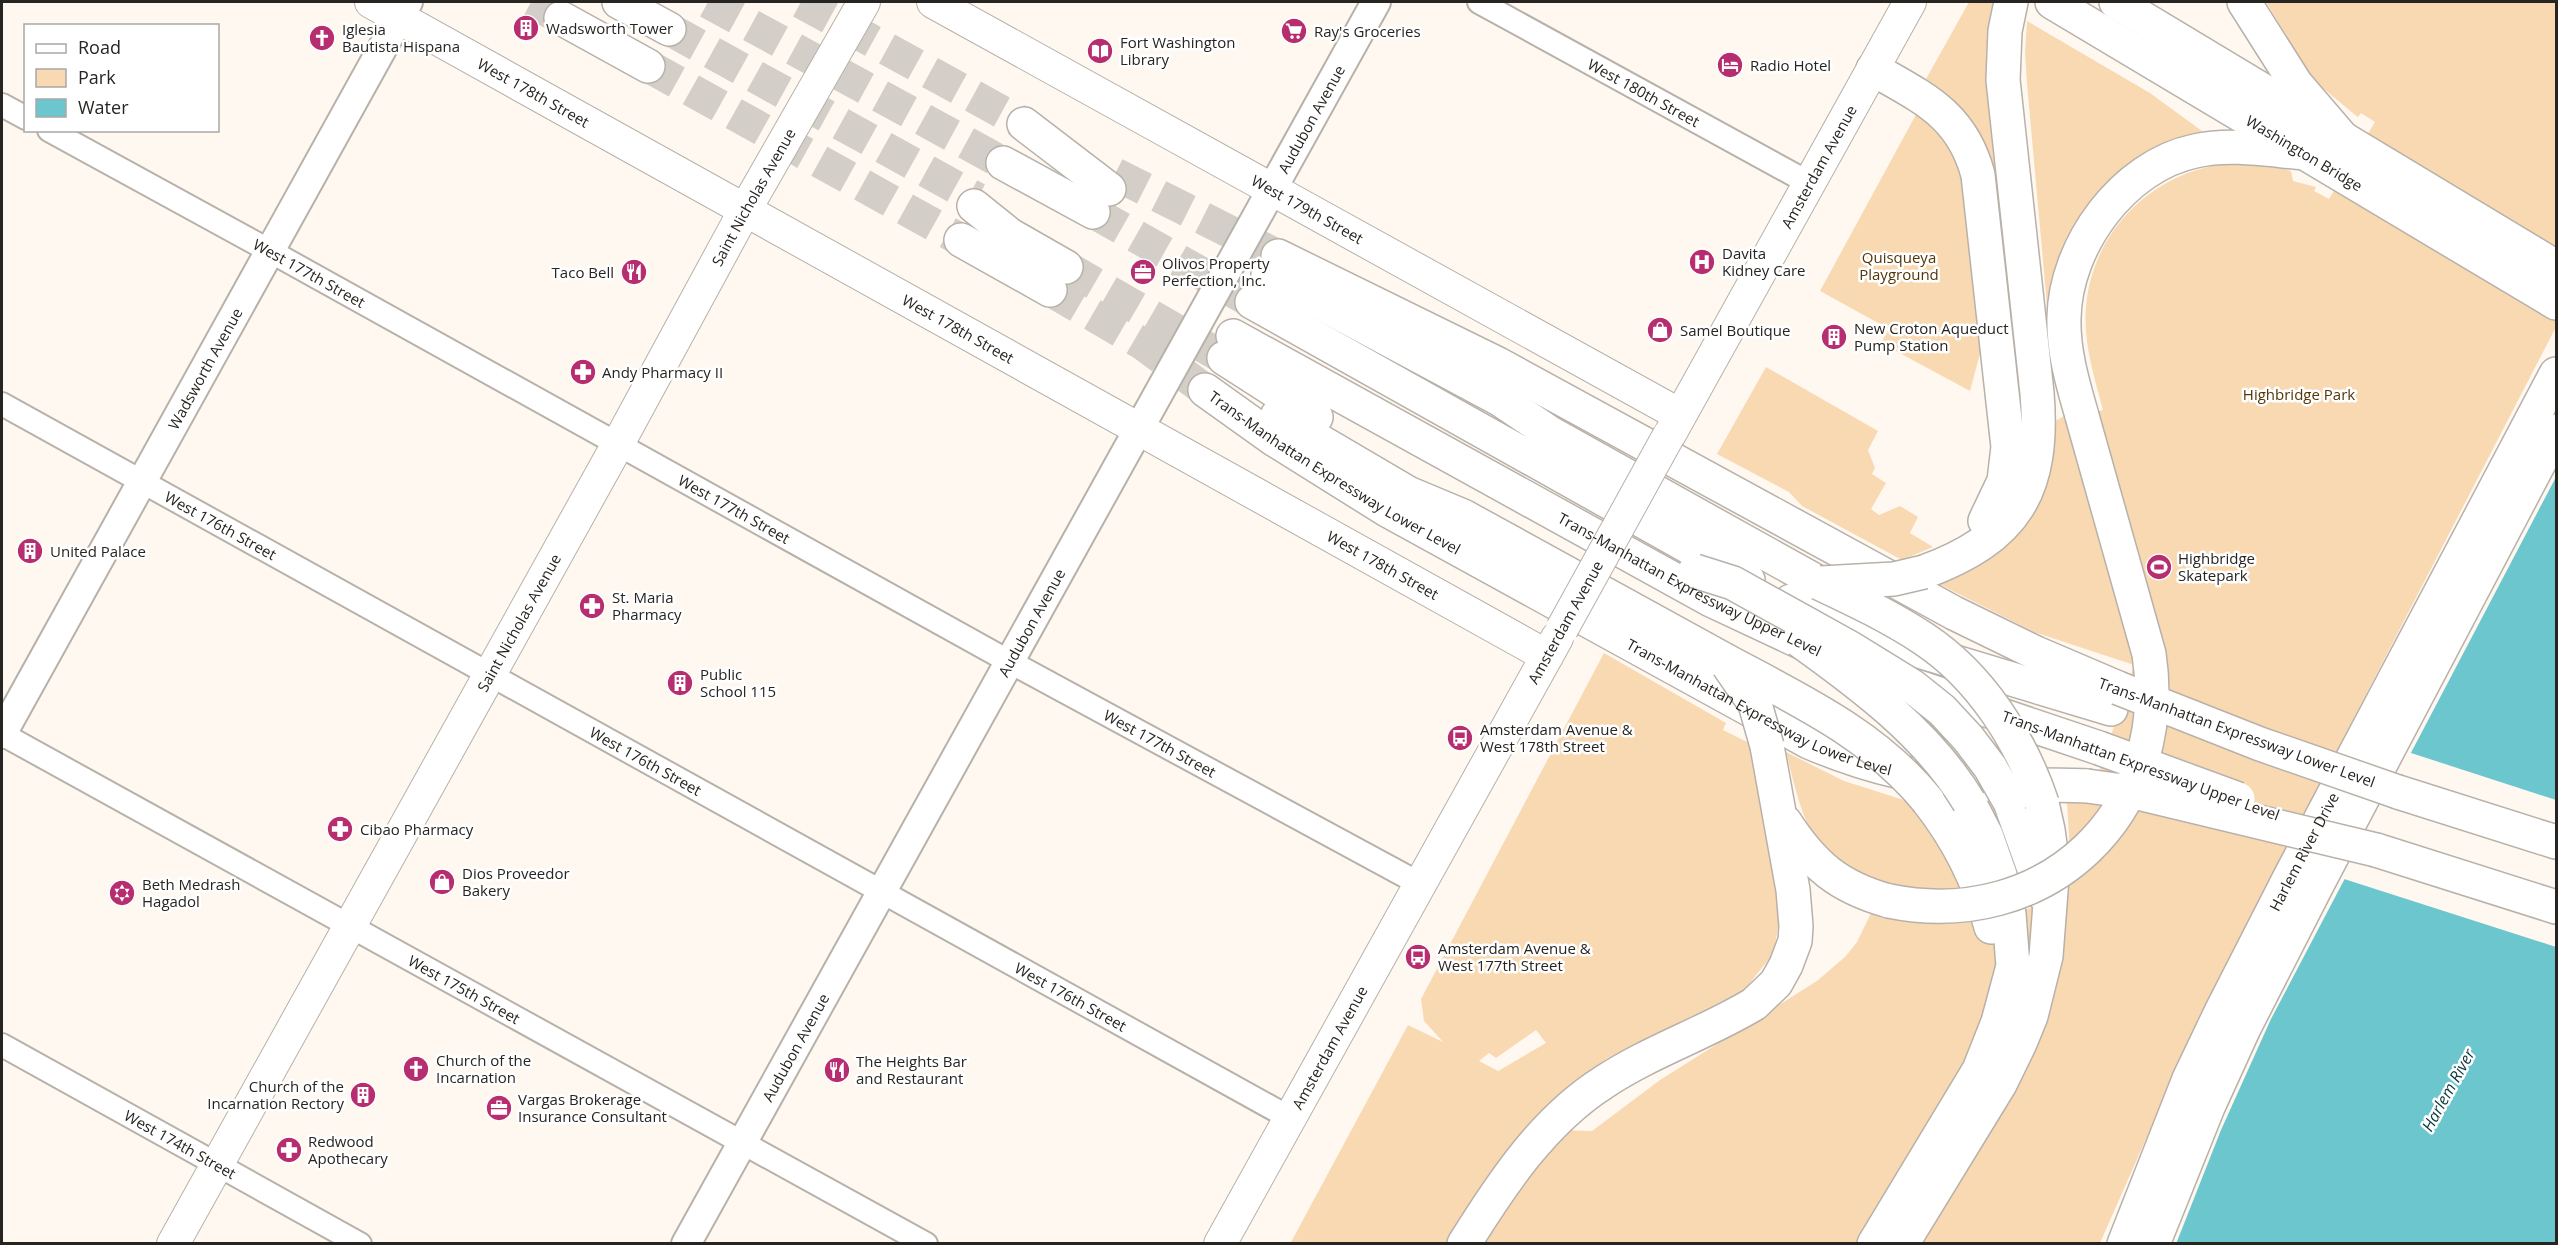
<svg xmlns="http://www.w3.org/2000/svg" width="2558" height="1245" font-family="'Open Sans',sans-serif">
<rect width="100%" height="100%" fill="#fef8f1"/>
<!-- green -->
<path fill="#f9d9b2" fill-rule="evenodd" d="M 1969,2 L 1995,2 L 1989,79 L 1995,170 L 1993,171 C 1983,129 1960,103 1926,79 Z
M 2266,2 L 2556,2 L 2556,327 L 2286,849 L 2175,1073 L 2100,1243 L 1476,1244 L 1559,1130 L 1592,1131 L 1660,1080 L 1817,981 L 1846,956 L 1857,942 L 1871,913 L 1885,917 L 1893,885 C 1811,862 1805,828 1786,752 L 1844,781 L 1907,801 L 1918,812 L 1989,920 L 2068,897 L 2070,852 L 2067,803 L 2090,800 L 2134,665 L 2034,632 L 1939,584 L 1952,578 L 2057,420 L 2068,414 L 2070,419 L 2103,410 C 2094,376 2083,343 2086,307 C 2094,207 2196,139 2291,171 L 2293,181 L 2316,187 L 2314,191 L 2329,199 L 2375,122 L 2361,113 L 2358,117 L 2354,114 L 2293,63 L 2283,46 L 2289,40 Z
M 2027,21 L 2150,93 L 2202,131 C 2147,144 2105,177 2076,224 L 2050,338 L 2027,84 L 2025,53 Z
M 1919,109 L 1951,141 L 1963,178 L 1981,350 L 1970,391 L 1881,343 L 1889,329 L 1820,291 Z
M 1766,367 L 1878,431 L 1868,450 L 1875,468 L 1872,474 L 1886,483 L 1871,509 L 1879,515 L 1900,506 L 1918,517 L 1910,533 L 1933,547 L 1902,560 L 1802,506 L 1789,492 L 1717,454 Z
M 1604,653 L 1726,723 L 1723,730 L 1751,744 L 1781,905 L 1774,953 L 1744,990 L 1606,1059 L 1544,1111 L 1448,1243 L 1290,1244 L 1408,1025 L 1443,1042 L 1424,1021 L 1421,999 ZM 1536,1030 L 1546,1043 L 1498,1071 L 1479,1061 L 1489,1053 L 1496,1058 Z"/>
<!-- water -->
<path fill="#6bc6ce" d="M 2556,477 L 2556,1243 L 2176,1244 L 2221,1130 L 2271,1019 Z"/>
<!-- pier -->
<path fill="#fef8f1" d="M 2408,752 L 2556,800 L 2556,947 L 2341,878 Z"/>
<g fill="none" stroke-linecap="round" stroke-linejoin="round">
<!-- motorway-tunnel -->
<path stroke="#d3cec7" stroke-width="33" stroke-dasharray="33 16" stroke-linecap="butt" d="M 531,2 L 561,18
M 708,2 L 1003,163
M 801,2 L 1024,124
M 669,29 L 977,199
M 648,66 L 961,240
M 1115,174 L 1278,256
M 1093,212 L 1252,302
M 1066,267 L 1224,358
M 1050,290 L 1143,344 L 1205,390"/>
<!-- minor casing -->
<g stroke="#b8b1a9" stroke-width="26">
<g id="minor">
<path id="s1" d="M 1479,2 L 1809,183"/>
<path d="M 2,105 L 26,118"/>
<path id="s2" d="M 49,130 L 270,251 L 1001,657 L 1420,884"/>
<path id="s3" d="M 2,404 L 1290,1118"/>
<path id="s4" d="M 2,734 L 926,1244"/>
<path id="s5" d="M 2,1045 L 360,1244"/>
</g>
</g>
<!-- tertiary casing -->
<g stroke="#b8b1a9" stroke-width="32">
<g id="tertiary">
<path id="s6" d="M 2,734 L 408,2"/>
<path id="s7" d="M 686,1244 L 1376,2"/>
</g>
</g>
<!-- secondary casing -->
<g stroke="#b8b1a9" stroke-width="34">
<g id="secondary">
<path id="s8" d="M 371,2 L 1547,656"/>
<path id="s9" d="M 933,2 L 1680,415"/>
<path id="s10" d="M 1670,434 L 1910,2"/>
<path id="s11" d="M 173,1244 L 618,444 L 745,210 L 864,2"/>
<path id="s12" d="M 1220,1244 L 1557,638"/>
</g>
</g>
<!-- primary casing -->
<g stroke="#b8b1a9" stroke-width="36">
<g id="primary">
<path id="s13" d="M 2052,2 L 2556,303"/>
<path d="M 2116,2 L 2556,267"/>
</g>
</g>
<!-- motorway casing -->
<g stroke="#b8b1a9" stroke-width="36">
<g id="motorway">
<path d="M 619,2 L 669,29"/>
<path d="M 2244,2 L 2296,84 L 2344,140"/>
<path d="M 561,18 L 648,66"/>
<path d="M 1873,69 C 1923,98 1962,114 1978,175 L 2008,447 L 2004,481 L 1985,521"/>
<path d="M 1024,124 L 1109,189"/>
<path d="M 1003,163 L 1093,212"/>
<path d="M 974,206 L 1010,235 L 1066,267"/>
<path d="M 961,240 L 1050,290"/>
<path d="M 1278,256 L 1498,364 L 1954,613 L 2036,653 L 2118,688"/>
<path d="M 1268,275 L 1501,400 L 1550,433 L 1819,583"/>
<path d="M 1252,302 L 1748,580"/>
<path id="s14" d="M 1233,336 L 1711,600 L 1824,653"/>
<path d="M 1224,358 L 1316,417"/>
<path id="s15" d="M 1205,390 L 1275,440 L 1387,510 L 1809,742 C 1865,766 1925,781 1986,784 C 2020,786 2054,784 2087,786"/>
<path d="M 1277,416 L 1408,493 L 1463,516 L 1723,659"/>
<path d="M 2082,416 C 2073,384 2063,352 2064,318 C 2065,246 2123,166 2195,151 C 2231,143 2268,150 2304,153"/>
<path d="M 1924,572 C 2016,538 2045,491 2037,393 L 2003,80 L 2005,31 L 2011,2"/>
<path d="M 1791,601 L 1899,645 L 2111,709"/>
<path d="M 1912,685 L 2099,748"/>
<path d="M 2398,792 L 2556,842"/>
<path d="M 1928,801 C 1957,838 1979,881 1991,927"/>
<path d="M 2010,802 L 2043,894"/>
<path d="M 1785,822 C 1813,865 1838,887 1889,901"/>
<path d="M 2376,850 L 2556,907"/>
<path d="M 1464,1244 C 1502,1183 1543,1121 1604,1082 C 1651,1051 1706,1033 1754,1004 L 1776,983 L 1786,965 L 1795,941 L 1796,926 L 1793,890 L 1767,746"/>
<path d="M 1874,1244 L 1979,1070 L 1998,1022 L 2013,966 L 2009,914 L 2000,875 L 1986,835 L 1969,802"/>
<path d="M 1902,1244 L 2000,1084 L 2020,1043 L 2031,1016 L 2046,956 L 2053,865 L 2048,830 L 2042,803"/>
<path id="s16" d="M 2124,1244 L 2189,1079 L 2221,1012 L 2291,875 L 2556,374"/>
<path d="M 2153,1244 L 2208,1107 L 2244,1028 L 2318,883 L 2556,431"/>
</g>
</g>
<!-- minor -->
<use href="#minor" stroke="#fff" stroke-width="22"/>
<!-- tertiary -->
<use href="#tertiary" stroke="#fff" stroke-width="28"/>
<!-- secondary -->
<use href="#secondary" stroke="#fff" stroke-width="32"/>
<!-- primary -->
<use href="#primary" stroke="#fff" stroke-width="33"/>
<!-- motorway -->
<use href="#motorway" stroke="#fff" stroke-width="33"/>
<!-- secondary-bridge casing -->
<g stroke="#b8b1a9" stroke-width="34" stroke-linecap="butt">
<path id="secondary-bridge" d="M 1562,629 L 1669,435"/>
</g>
<!-- motorway-bridge casing -->
<g stroke="#b8b1a9" stroke-width="36" stroke-linecap="butt">
<path id="motorway-bridge" d="M 1695,571 L 1733,583 L 1852,649 L 1912,686 L 1942,710 L 1968,738 L 1990,767 L 2010,802
M 1819,583 C 1855,600 1891,617 1924,639 C 1980,676 2021,740 2042,803
M 1821,583 L 1894,579 L 1924,572
M 1799,640 C 1862,685 1929,735 1969,802
M 1723,659 C 1797,699 1874,734 1928,801
M 1728,665 L 1755,704 L 1767,746
M 2118,688 L 2260,744 L 2398,792
M 2099,748 L 2238,799
M 2087,786 L 2138,793 L 2376,850
M 1889,901 C 2046,933 2173,813 2149,654 L 2082,416"/>
</g>
<!-- secondary-bridge -->
<use href="#secondary-bridge" stroke="#fff" stroke-width="32"/>
<!-- motorway-bridge -->
<use href="#motorway-bridge" stroke="#fff" stroke-width="33"/>
</g>
<!-- icons -->
<defs>
<g id="building-disc" transform="scale(1.35)"><circle r="9.5" fill="#b62e70" stroke="#fff"/><path d="M-4-6H4V6H1V3H-1V6H-4ZM-2.5-4.3h1.7v1.8h-1.7ZM.8-4.3h1.7v1.8H.8ZM-2.5-1h1.7V.8h-1.7ZM.8-1h1.7V.8H.8Z" fill="#fff"/></g>
<g id="supermarket-disc" transform="scale(1.35)"><circle r="9.5" fill="#b62e70" stroke="#fff"/><path d="M-6-5.5h2.5l.6 2H6L4.5 2H-2.5L-4.4-4H-6ZM-1.5 3.2a1.3 1.3 0 1 0 .1 0ZM3 3.2a1.3 1.3 0 1 0 .1 0Z" fill="#fff"/></g>
<g id="church-disc" transform="scale(1.35)"><circle r="9.5" fill="#b62e70" stroke="#fff"/><path d="M-1.2-6h2.4v3.5h3.3v2.4h-3.3V6h-2.4V-.1h-3.3v-2.4h3.3Z" fill="#fff"/></g>
<g id="library-disc" transform="scale(1.35)"><circle r="9.5" fill="#b62e70" stroke="#fff"/><path d="M-6-4Q-3-5.5-.7-3.5V5Q-3 3-6 4ZM6-4Q3-5.5 .7-3.5V5Q3 3 6 4Z" fill="#fff"/></g>
<g id="hotel-disc" transform="scale(1.35)"><circle r="9.5" fill="#b62e70" stroke="#fff"/><path d="M-6-4.5h1.5V1H6V5H4.5V3h-9V5H-6ZM-4 0a1.8 1.8 0 1 1 3.6 0ZM.5 0V-2.5h3Q6-2.5 6 0Z" fill="#fff"/></g>
<g id="hospital-disc" transform="scale(1.35)"><circle r="9.5" fill="#b62e70" stroke="#fff"/><path d="M-5-5h3v3.5h4V-5h3V5h-3V1.5h-4V5h-3Z" fill="#fff"/></g>
<g id="restaurant-disc" transform="scale(1.35)"><circle r="9.5" fill="#b62e70" stroke="#fff"/><path d="M-5-6h1v4h1v-4h1v4h1v-4h1v5L-1.5 .5V6h-2V.5L-5-1ZM5-6V6H3V1.5H1.5Q1.5-4 5-6Z" fill="#fff"/></g>
<g id="office-disc" transform="scale(1.35)"><circle r="9.5" fill="#b62e70" stroke="#fff"/><path d="M-6-3h4V-5.5h4V-3h4V5H-6ZM-1-4.5V-3h2v-1.5ZM-6 0V1H6V0Z" fill="#fff"/></g>
<g id="shop-disc" transform="scale(1.35)"><circle r="9.5" fill="#b62e70" stroke="#fff"/><path d="M-5-2.5h2.3a2.7 3.5 0 0 1 5.4 0H5L5.5 6h-11ZM-1.5-2.5h3a1.5 2.3 0 0 0-3 0Z" fill="#fff"/></g>
<g id="pharmacy-disc" transform="scale(1.35)"><circle r="9.5" fill="#b62e70" stroke="#fff"/><path d="M-2-6h4v4h4v4h-4v4h-4v-4h-4v-4h4Z" fill="#fff"/></g>
<g id="stadium-disc" transform="scale(1.35)"><circle r="9.5" fill="#b62e70" stroke="#fff"/><path d="M0-5a6.5 5 0 1 0 0 10a6.5 5 0 1 0 0-10ZM-3.5-1.8h7v3.6h-7Z" fill="#fff"/></g>
<g id="bus-disc" transform="scale(1.35)"><circle r="9.5" fill="#b62e70" stroke="#fff"/><path d="M-5-6H5V4H4V6H2V4H-2V6H-4V4H-5ZM-3.5-4V0h7V-4ZM-3.5 1.2v1.5H-2V1.2ZM2 1.2v1.5H3.5V1.2Z" fill="#fff"/></g>
<g id="synagogue-disc" transform="scale(1.35)"><circle r="9.5" fill="#b62e70" stroke="#fff"/><path d="M0-6.5L5.6 3.2H-5.6ZM0 6.5L5.6-3.2H-5.6Z" fill="#fff"/></g>
</defs>
<g fill-rule="evenodd">
<use href="#building-disc" x="526" y="28"/>
<use href="#supermarket-disc" x="1294" y="31"/>
<use href="#church-disc" x="322" y="38"/>
<use href="#library-disc" x="1100" y="51"/>
<use href="#hotel-disc" x="1730" y="65"/>
<use href="#hospital-disc" x="1702" y="262"/>
<use href="#restaurant-disc" x="634" y="272"/>
<use href="#office-disc" x="1143" y="272"/>
<use href="#shop-disc" x="1660" y="330"/>
<use href="#building-disc" x="1834" y="337"/>
<use href="#pharmacy-disc" x="583" y="372"/>
<use href="#building-disc" x="30" y="551"/>
<use href="#stadium-disc" x="2159" y="567"/>
<use href="#pharmacy-disc" x="592" y="606"/>
<use href="#building-disc" x="680" y="683"/>
<use href="#bus-disc" x="1460" y="738"/>
<use href="#pharmacy-disc" x="340" y="829"/>
<use href="#shop-disc" x="442" y="882"/>
<use href="#synagogue-disc" x="122" y="893"/>
<use href="#bus-disc" x="1418" y="957"/>
<use href="#church-disc" x="416" y="1069"/>
<use href="#restaurant-disc" x="837" y="1070"/>
<use href="#building-disc" x="363" y="1095"/>
<use href="#office-disc" x="499" y="1108"/>
<use href="#pharmacy-disc" x="289" y="1150"/>
</g>
<g text-anchor="middle" dominant-baseline="central" stroke-width="5" stroke-linejoin="round" paint-order="stroke">
<!-- poi labels -->
<g font-size="15" fill="#272521" stroke="#fff" text-anchor="start">
<text x="546" y="28">Wadsworth Tower</text>
<text x="342" y="29">Iglesia<tspan x="342" dy="17">Bautista Hispana</tspan></text>
<text x="1314" y="31">Ray's Groceries</text>
<text x="1120" y="42">Fort Washington<tspan x="1120" dy="17">Library</tspan></text>
<text x="1750" y="65">Radio Hotel</text>
<text x="1722" y="253">Davita<tspan x="1722" dy="17">Kidney Care</tspan></text>
<text x="1162" y="263">Olivos Property<tspan x="1162" dy="17">Perfection, Inc.</tspan></text>
<text x="614" y="272" text-anchor="end">Taco Bell</text>
<text x="1854" y="328">New Croton Aqueduct<tspan x="1854" dy="17">Pump Station</tspan></text>
<text x="1680" y="330">Samel Boutique</text>
<text x="602" y="372">Andy Pharmacy II</text>
<text x="50" y="551">United Palace</text>
<text x="2178" y="558">Highbridge<tspan x="2178" dy="17">Skatepark</tspan></text>
<text x="612" y="597">St. Maria<tspan x="612" dy="17">Pharmacy</tspan></text>
<text x="700" y="674">Public<tspan x="700" dy="17">School 115</tspan></text>
<text x="1480" y="729">Amsterdam Avenue &amp;<tspan x="1480" dy="17">West 178th Street</tspan></text>
<text x="360" y="829">Cibao Pharmacy</text>
<text x="462" y="873">Dios Proveedor<tspan x="462" dy="17">Bakery</tspan></text>
<text x="142" y="884">Beth Medrash<tspan x="142" dy="17">Hagadol</tspan></text>
<text x="1438" y="948">Amsterdam Avenue &amp;<tspan x="1438" dy="17">West 177th Street</tspan></text>
<text x="436" y="1060">Church of the<tspan x="436" dy="17">Incarnation</tspan></text>
<text x="856" y="1061">The Heights Bar<tspan x="856" dy="17">and Restaurant</tspan></text>
<text x="344" y="1086" text-anchor="end">Church of the<tspan x="344" dy="17">Incarnation Rectory</tspan></text>
<text x="518" y="1099">Vargas Brokerage<tspan x="518" dy="17">Insurance Consultant</tspan></text>
<text x="308" y="1141">Redwood<tspan x="308" dy="17">Apothecary</tspan></text>
</g>
<!-- street labels -->
<g font-size="15" fill="#272521" stroke="#fff">
<text stroke="none"><textPath href="#s8" startOffset="186">West 178th Street</textPath></text>
<text stroke="none"><textPath href="#s1" startOffset="188">West 180th Street</textPath></text>
<text stroke="none"><textPath href="#s7" startOffset="1287">Audubon Avenue</textPath></text>
<text stroke="none"><textPath href="#s13" startOffset="294">Washington Bridge</textPath></text>
<text stroke="none"><textPath href="#s10" startOffset="306">Amsterdam Avenue</textPath></text>
<text stroke="none"><textPath href="#s11" startOffset="1197">Saint Nicholas Avenue</textPath></text>
<text stroke="none"><textPath href="#s9" startOffset="428">West 179th Street</textPath></text>
<text stroke="none"><textPath href="#s2" startOffset="297">West 177th Street</textPath></text>
<text stroke="none"><textPath href="#s8" startOffset="672">West 178th Street</textPath></text>
<text stroke="none"><textPath href="#s6" startOffset="418">Wadsworth Avenue</textPath></text>
<text stroke="none"><textPath href="#s15" startOffset="154">Trans-Manhattan Expressway Lower Level</textPath></text>
<text stroke="none"><textPath href="#s2" startOffset="783">West 177th Street</textPath></text>
<text stroke="none"><textPath href="#s3" startOffset="250">West 176th Street</textPath></text>
<text stroke="none"><textPath href="#s8" startOffset="1158">West 178th Street</textPath></text>
<text stroke="none"><textPath href="#s14" startOffset="520">Trans-Manhattan Expressway Upper Level</textPath></text>
<text transform="translate(1565 622) rotate(-61)">Amsterdam Avenue</text>
<text stroke="none"><textPath href="#s11" startOffset="711">Saint Nicholas Avenue</textPath></text>
<text stroke="none"><textPath href="#s7" startOffset="711">Audubon Avenue</textPath></text>
<text stroke="none"><textPath href="#s15" startOffset="640">Trans-Manhattan Expressway Lower Level</textPath></text>
<text transform="translate(2237 732) rotate(20)">Trans-Manhattan Expressway Lower Level</text>
<text stroke="none"><textPath href="#s2" startOffset="1269">West 177th Street</textPath></text>
<text stroke="none"><textPath href="#s3" startOffset="736">West 176th Street</textPath></text>
<text transform="translate(2141 765) rotate(20)">Trans-Manhattan Expressway Upper Level</text>
<text stroke="none"><textPath href="#s16" startOffset="432">Harlem River Drive</textPath></text>
<text stroke="none"><textPath href="#s4" startOffset="528">West 175th Street</textPath></text>
<text stroke="none"><textPath href="#s3" startOffset="1222">West 176th Street</textPath></text>
<text stroke="none"><textPath href="#s12" startOffset="225">Amsterdam Avenue</textPath></text>
<text stroke="none"><textPath href="#s7" startOffset="225">Audubon Avenue</textPath></text>
<text stroke="none"><textPath href="#s5" startOffset="204">West 174th Street</textPath></text>
</g>
<!-- park labels -->
<g font-size="15" fill="#533609" stroke="#fff">
<text x="1899" y="257">Quisqueya<tspan x="1899" dy="17">Playground</tspan></text>
<text x="2299" y="394">Highbridge Park</text>
</g>
<!-- water labels -->
<g font-size="16" font-style="italic" fill="#09373a" stroke="#fff">
<text transform="translate(2448 1090) rotate(-61)">Harlem River</text>
</g>
</g>
<!-- border -->
<rect width="2558" height="1245" fill="none" stroke="#272521" stroke-width="6"/>
<!-- legend -->
<rect x="24" y="24" width="195" height="108" fill="#ffffff" stroke="#a9a8a6" stroke-width="1.5"/>
<rect x="36" y="44" width="30" height="9" fill="#ffffff" stroke="#a9a8a6" stroke-width="1.5"/>
<text x="78" y="54" font-size="18" fill="#272521">Road</text>
<rect x="36" y="69" width="30" height="18" fill="#f9d9b2" stroke="#a9a8a6" stroke-width="1.5"/>
<text x="78" y="84" font-size="18" fill="#272521">Park</text>
<rect x="36" y="99" width="30" height="18" fill="#6bc6ce" stroke="#a9a8a6" stroke-width="1.5"/>
<text x="78" y="114" font-size="18" fill="#272521">Water</text>
</svg>
